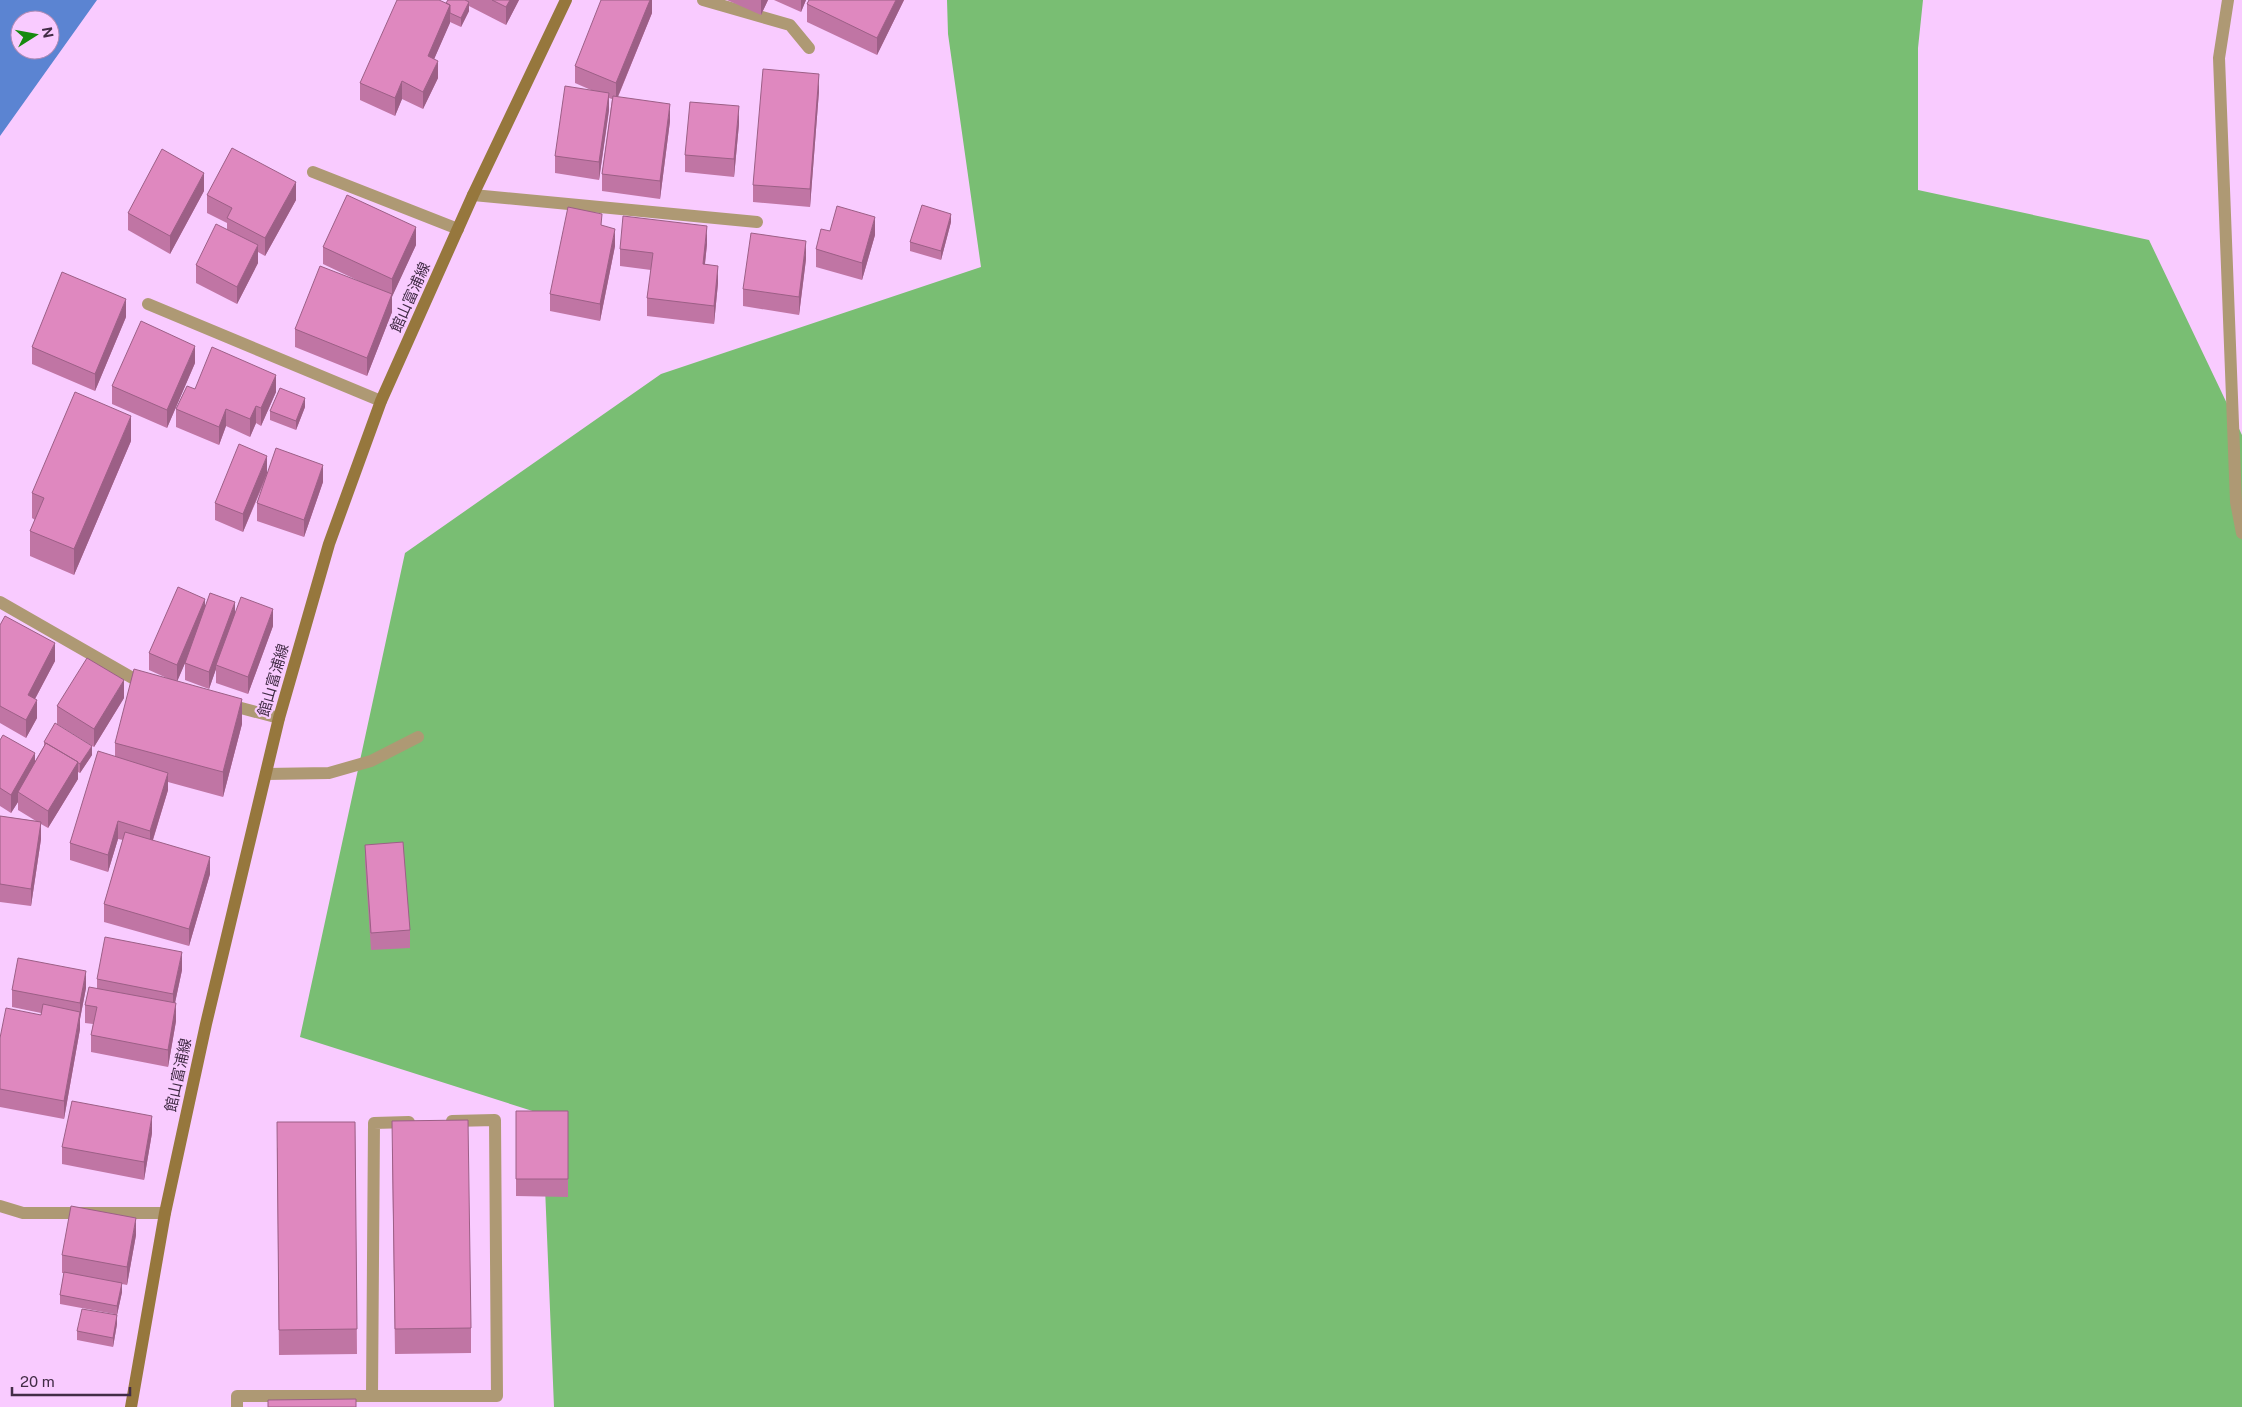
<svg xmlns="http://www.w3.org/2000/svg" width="2242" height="1407" font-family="'Public Sans','Noto Sans JP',sans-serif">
<rect width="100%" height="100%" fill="#f9cbff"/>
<!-- forest -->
<path fill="#79be73" d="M 947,0 L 1923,0 L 1918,48 L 1918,190 L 2149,240 L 2242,435 L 2242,1407 L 554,1407 L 542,1114 L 300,1037 L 405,553 L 661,374 L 981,267 L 948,34 Z"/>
<!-- water -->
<path fill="#5b84d2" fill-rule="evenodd" d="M 0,0 L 97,0 L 0,136 ZM 20,20 L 50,20 L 50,50 L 20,50 Z"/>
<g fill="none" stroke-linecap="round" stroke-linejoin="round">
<!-- service -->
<path stroke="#ae9974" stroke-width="12" d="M 0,602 L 136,680 L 146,683
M 226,704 L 279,718"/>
<!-- minor -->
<path stroke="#ae9974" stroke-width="12" d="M 703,0 L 790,25 L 809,48
M 2228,0 L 2219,58 L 2236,502 L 2242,533
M 313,172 L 458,229
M 473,195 L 757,222
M 148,304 L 381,401
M 266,774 L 329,773 L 371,761 L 418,737
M 0,1206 L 23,1213 L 165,1213
M 372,1395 L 374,1123 L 409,1122
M 237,1407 L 237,1396 L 497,1396 L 495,1120 L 452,1121"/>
<!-- secondary -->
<path stroke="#96773d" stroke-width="12" d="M 131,1407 L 165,1213 L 206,1024 L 279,718 L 329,544 L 381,401 L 473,195 L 566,0"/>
</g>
<!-- wall -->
<path fill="#c075a4" d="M 448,0 L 519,0 L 506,25 L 469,6 L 469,11 L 461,27 L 450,22 L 434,59 L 438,78 L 423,109 L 402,99 L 395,116 L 360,100 L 360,83 L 446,3 Z
M 652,0 L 652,13 L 618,97 L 670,121 L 660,199 L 602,191 L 602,174 L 612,99 L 609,98 L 609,110 L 599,180 L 555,173 L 555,156 L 591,90 L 575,83 L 575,66 Z
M 727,0 L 768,0 L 761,15 Z
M 774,0 L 806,0 L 801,12 Z
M 809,0 L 904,0 L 877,55 L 807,22 L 807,4 Z
M 819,91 L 810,207 L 753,202 L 753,185 Z
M 739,124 L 734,177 L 685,172 L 685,155 Z
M 204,191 L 170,254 L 128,230 L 128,213 Z
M 207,195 L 296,200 L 265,256 L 258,252 L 258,263 L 237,304 L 196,283 L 196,265 L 227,230 L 227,223 L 207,213 Z
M 951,222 L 941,260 L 910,251 L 910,242 Z
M 602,226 L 615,246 L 600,321 L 550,311 L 550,294 Z
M 830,231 L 875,235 L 862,280 L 816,267 L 816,249 Z
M 707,244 L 705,264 L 718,283 L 714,324 L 647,316 L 647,298 L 651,270 L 620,266 L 620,249 Z
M 416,245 L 392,296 L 392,312 L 367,376 L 295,347 L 295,329 L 363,283 L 323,264 L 323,247 Z
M 806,259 L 799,315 L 743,306 L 743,289 Z
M 126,317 L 95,391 L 32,364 L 32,347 Z
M 195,363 L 167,428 L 112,404 L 112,386 Z
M 195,389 L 276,392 L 261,426 L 256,423 L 250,437 L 226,426 L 219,445 L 176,427 L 176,409 Z
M 305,407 L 296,430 L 270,420 L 270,411 Z
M 131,441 L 74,575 L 30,556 L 30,531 L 35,520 L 32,518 L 32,493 Z
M 267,472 L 323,482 L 304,537 L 257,521 L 257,503 L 266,478 L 243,532 L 215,520 L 215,503 Z
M 205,606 L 273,626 L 248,694 L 216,683 L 216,669 L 209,689 L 185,680 L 185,663 L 177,681 L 242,724 L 223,797 L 168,782 L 168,790 L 153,840 L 210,874 L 189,946 L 104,922 L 104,904 L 123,840 L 118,839 L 108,872 L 70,860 L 70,843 L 115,756 L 115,743 L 169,679 L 149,670 L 149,653 Z
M 0,625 L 55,661 L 35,699 L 37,718 L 26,738 L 0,723 Z
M 124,698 L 94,747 L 57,724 L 57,706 Z
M 0,740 L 35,761 L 44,746 L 44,742 L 92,755 L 80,773 L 78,772 L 78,779 L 48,828 L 41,824 L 41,839 L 31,906 L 0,902 L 0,816 L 36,821 L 18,810 L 18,802 L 11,813 L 0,806 Z
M 365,845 L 410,930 L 410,948 L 371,950 L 365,862 Z
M 182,970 L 175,1003 L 176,1021 L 168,1067 L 91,1052 L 91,1035 L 93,1024 L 85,1023 L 85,1005 L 97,988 L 97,979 Z
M 86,988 L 80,1019 L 80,1029 L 64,1119 L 0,1107 L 0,1038 L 41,1015 L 41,1013 L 12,1007 L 12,990 Z
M 516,1111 L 568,1111 L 568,1197 L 516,1196 Z
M 355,1122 L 357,1354 L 279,1355 L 277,1148 Z
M 152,1133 L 144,1180 L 62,1164 L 62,1147 Z
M 392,1147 L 471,1328 L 471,1353 L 395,1354 Z
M 136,1235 L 127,1285 L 122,1284 L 122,1292 L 117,1315 L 117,1324 L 113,1347 L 77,1340 L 77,1331 L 114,1314 L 60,1304 L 60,1295 L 64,1273 L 62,1273 L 62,1255 Z"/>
<!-- shaded-wall -->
<path fill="#9c5f86" d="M 510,0 L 519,0 L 506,25 L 506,7 Z
M 650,0 L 652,0 L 652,13 L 616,101 L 616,83 Z
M 761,0 L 768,0 L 761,15 Z
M 801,0 L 806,0 L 801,12 Z
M 896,0 L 904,0 L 877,55 L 877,38 Z
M 469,2 L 469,11 L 461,27 L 461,18 Z
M 450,5 L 450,23 L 428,73 L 428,56 Z
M 438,61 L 438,78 L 423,109 L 423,92 Z
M 819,74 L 819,91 L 810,207 L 810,189 Z
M 402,81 L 402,99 L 395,116 L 395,98 Z
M 609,93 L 609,110 L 599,180 L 599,162 Z
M 670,104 L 670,121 L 660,199 L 660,181 Z
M 739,106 L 739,124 L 734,177 L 734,159 Z
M 204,173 L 204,191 L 170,254 L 170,236 Z
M 296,182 L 296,200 L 265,256 L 265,238 Z
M 951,214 L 951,222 L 941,260 L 941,251 Z
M 875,217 L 875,235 L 862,280 L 862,263 Z
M 707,226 L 707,244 L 703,281 L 703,264 Z
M 416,227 L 416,245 L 392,297 L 392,279 Z
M 615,229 L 615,246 L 600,321 L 600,304 Z
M 806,241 L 806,259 L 799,315 L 799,297 Z
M 258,245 L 258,263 L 237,304 L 237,287 Z
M 718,266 L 718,283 L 714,324 L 714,306 Z
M 392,294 L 392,312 L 367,376 L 367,358 Z
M 126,299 L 126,317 L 95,391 L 95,374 Z
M 195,346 L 195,363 L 167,428 L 167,410 Z
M 276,375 L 276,392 L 261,426 L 261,408 Z
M 305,398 L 305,407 L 296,430 L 296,421 Z
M 256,406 L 256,423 L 250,437 L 250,419 Z
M 226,409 L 226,426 L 219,445 L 219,427 Z
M 131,416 L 131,441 L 74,575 L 74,549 Z
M 267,456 L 267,473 L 243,532 L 243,514 Z
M 323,465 L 323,482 L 304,537 L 304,520 Z
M 205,599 L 205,616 L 177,682 L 177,665 Z
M 235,602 L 235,619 L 216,665 L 216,669 L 209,689 L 209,672 Z
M 273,609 L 273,626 L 248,694 L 248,677 Z
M 55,643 L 55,661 L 28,712 L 28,695 Z
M 124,680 L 124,698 L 94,747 L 94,729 Z
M 242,699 L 242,724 L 223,797 L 223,772 Z
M 37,700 L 37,718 L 26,738 L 26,720 Z
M 92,746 L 92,755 L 80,773 L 80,764 Z
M 35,753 L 35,771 L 18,792 L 18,802 L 11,813 L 11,795 Z
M 78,762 L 78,779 L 48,828 L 48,811 Z
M 168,773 L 168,790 L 150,849 L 150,831 Z
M 118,821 L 118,839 L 108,872 L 108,855 Z
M 41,822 L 41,839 L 31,906 L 31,889 Z
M 210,857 L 210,874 L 189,946 L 189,929 Z
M 182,952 L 182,970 L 173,1012 L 173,994 Z
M 86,971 L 86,988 L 80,1019 L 80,1029 L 64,1119 L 64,1101 L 80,1014 L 80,1003 Z
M 176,1003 L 176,1021 L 168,1067 L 168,1050 Z
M 152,1116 L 152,1133 L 144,1180 L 144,1162 Z
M 136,1218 L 136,1235 L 127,1285 L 127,1267 Z
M 122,1283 L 122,1292 L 117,1315 L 117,1306 Z
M 117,1315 L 117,1324 L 113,1347 L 113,1338 Z"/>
<!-- building -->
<path fill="#df88bf" stroke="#9c5f86" d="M 397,0 L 439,0 L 450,5 L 428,56 L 438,61 L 423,92 L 402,81 L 395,98 L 360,83 Z
M 448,0 L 465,0 L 469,2 L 461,18 L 450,13 L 450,5 L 446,3 Z
M 492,0 L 510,0 L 506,7 Z
M 601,0 L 650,0 L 616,83 L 575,66 Z
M 809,0 L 896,0 L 877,38 L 807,4 Z
M 763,69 L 819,74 L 810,189 L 753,185 Z
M 565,86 L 609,93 L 599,162 L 555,156 Z
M 613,96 L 670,104 L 660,181 L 602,174 Z
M 690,102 L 739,106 L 734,159 L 685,155 Z
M 232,148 L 296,182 L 265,238 L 227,218 L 232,208 L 207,195 Z
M 162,149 L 204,173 L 170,236 L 128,213 Z
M 347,195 L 416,227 L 392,279 L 323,247 Z
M 922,205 L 951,214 L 941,251 L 910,242 Z
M 837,206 L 875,217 L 862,263 L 816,249 L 821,229 L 830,231 Z
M 568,207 L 602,214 L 601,225 L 615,229 L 600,304 L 550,294 Z
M 623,216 L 707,226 L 703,264 L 718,266 L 714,306 L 647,298 L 653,253 L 620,249 Z
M 216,224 L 258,245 L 237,287 L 196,265 Z
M 751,233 L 806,241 L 799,297 L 743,289 Z
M 320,266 L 392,294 L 367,358 L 295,329 Z
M 62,272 L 126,299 L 95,374 L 32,347 Z
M 141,321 L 195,346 L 167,410 L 112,386 Z
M 212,347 L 276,375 L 261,408 L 256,406 L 250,419 L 226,409 L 219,427 L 176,409 L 187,386 L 195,389 Z
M 280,388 L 305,398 L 296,421 L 270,411 Z
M 75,392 L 131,416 L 74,549 L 30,531 L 44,498 L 32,493 Z
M 239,444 L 267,456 L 243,514 L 215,503 Z
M 276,448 L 323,465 L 304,520 L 257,503 Z
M 178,587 L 205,599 L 177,665 L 149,653 Z
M 210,593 L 235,602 L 209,672 L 185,663 Z
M 241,597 L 273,609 L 248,677 L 216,665 Z
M 5,616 L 55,643 L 28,695 L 37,700 L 26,720 L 0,706 L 0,625 Z
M 87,658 L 124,680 L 94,729 L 57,706 Z
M 134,669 L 242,699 L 223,772 L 115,743 Z
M 55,723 L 92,746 L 80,764 L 77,762 L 78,762 L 44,742 Z
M 3,735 L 35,753 L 11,795 L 0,788 L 0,740 Z
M 46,743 L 78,762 L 48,811 L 18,792 Z
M 98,751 L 168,773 L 150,831 L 118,821 L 108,855 L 70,843 Z
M 0,816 L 41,822 L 31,889 L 0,884 Z
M 125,832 L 210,857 L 189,929 L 104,904 Z
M 403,842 L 410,930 L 371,933 L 365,845 Z
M 105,937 L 182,952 L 173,994 L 97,979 Z
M 18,958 L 86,971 L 80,1003 L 12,990 Z
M 89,987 L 176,1003 L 168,1050 L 91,1035 L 97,1007 L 85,1005 Z
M 43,1004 L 80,1012 L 64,1101 L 0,1089 L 0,1038 L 6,1008 L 41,1015 Z
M 72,1101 L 152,1116 L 144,1162 L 62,1147 Z
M 516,1111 L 568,1111 L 568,1179 L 516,1179 Z
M 468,1120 L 471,1328 L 395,1329 L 392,1121 Z
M 277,1122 L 355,1122 L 357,1329 L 279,1330 Z
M 71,1206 L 136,1218 L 127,1267 L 62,1255 Z
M 64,1272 L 122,1283 L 117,1306 L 60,1295 Z
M 82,1309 L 117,1315 L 113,1338 L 77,1331 Z
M 356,1399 L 356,1407 L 268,1407 L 268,1400 Z"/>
<g text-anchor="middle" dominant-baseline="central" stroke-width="4.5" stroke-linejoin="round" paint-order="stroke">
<!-- street labels -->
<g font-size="15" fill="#422c46" stroke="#f9cbff">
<text transform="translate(410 297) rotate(-66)">館山富浦線</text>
<text transform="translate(273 680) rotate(-74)">館山富浦線</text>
<text transform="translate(178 1075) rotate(-78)">館山富浦線</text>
</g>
</g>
<!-- north arrow -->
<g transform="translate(35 35) rotate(79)"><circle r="24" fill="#f9cbff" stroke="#b08bb5"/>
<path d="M0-4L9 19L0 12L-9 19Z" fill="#168a0e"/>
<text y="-8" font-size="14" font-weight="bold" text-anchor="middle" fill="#422c46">N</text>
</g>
<!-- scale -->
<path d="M12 1387v8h118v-8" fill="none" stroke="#422c46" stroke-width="2.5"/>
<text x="20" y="1387" font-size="15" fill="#422c46" stroke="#f9cbff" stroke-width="4" paint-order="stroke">20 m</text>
</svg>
